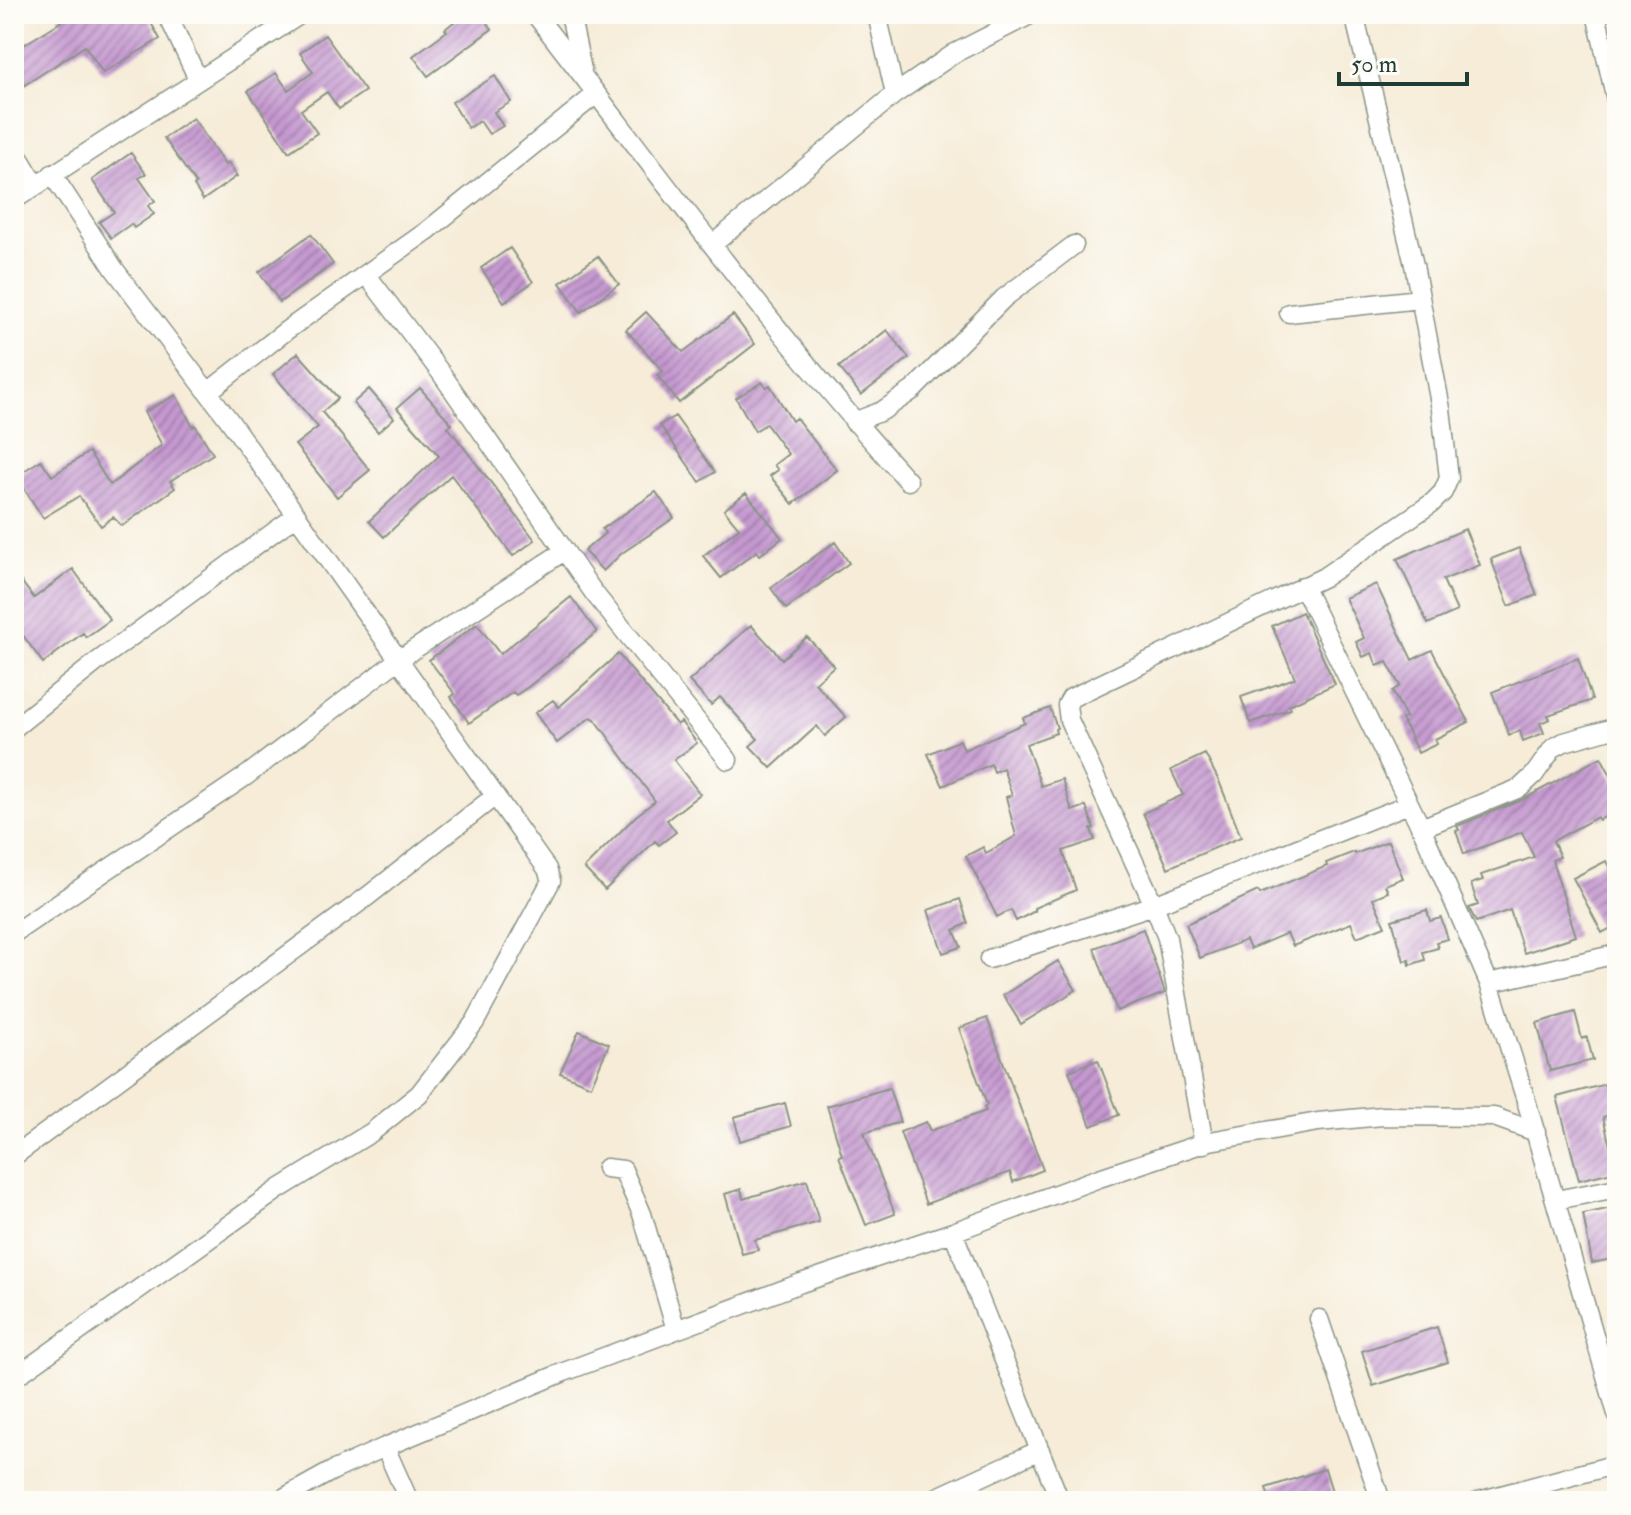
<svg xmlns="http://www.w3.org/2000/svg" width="1631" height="1515" font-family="'IM FELL Double Pica',serif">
<defs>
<pattern id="building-hatch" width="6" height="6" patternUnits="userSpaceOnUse" patternTransform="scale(2)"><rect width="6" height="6" fill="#c598d0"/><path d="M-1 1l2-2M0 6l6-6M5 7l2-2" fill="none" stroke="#9f7daa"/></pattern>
</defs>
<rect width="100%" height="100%" fill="#fdfcf7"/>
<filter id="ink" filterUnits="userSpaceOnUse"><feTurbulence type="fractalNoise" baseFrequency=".0125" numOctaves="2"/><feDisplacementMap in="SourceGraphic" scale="16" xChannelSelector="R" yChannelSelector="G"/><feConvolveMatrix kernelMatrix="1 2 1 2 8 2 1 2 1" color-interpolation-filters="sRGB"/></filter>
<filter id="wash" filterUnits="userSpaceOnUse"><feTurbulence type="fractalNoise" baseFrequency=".006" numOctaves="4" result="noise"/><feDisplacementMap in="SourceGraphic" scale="32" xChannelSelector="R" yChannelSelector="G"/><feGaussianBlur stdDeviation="1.8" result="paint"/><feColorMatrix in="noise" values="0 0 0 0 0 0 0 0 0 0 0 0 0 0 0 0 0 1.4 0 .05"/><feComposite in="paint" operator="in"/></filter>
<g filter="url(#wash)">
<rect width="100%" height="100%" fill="#f6ecd8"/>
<g id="blocks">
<!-- building -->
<path fill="url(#building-hatch)" d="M 57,14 L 146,14 L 160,39 L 103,73 L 85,46 L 14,92 L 14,51 L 62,21 Z
M 464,14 L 480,14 L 492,29 L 428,76 L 413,56 L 447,31 L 445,29 Z
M 325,35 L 365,91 L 339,109 L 327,92 L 301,110 L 317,133 L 289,152 L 248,91 L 276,73 L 288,90 L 313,72 L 300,53 Z
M 495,76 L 511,102 L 494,112 L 503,126 L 489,134 L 480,121 L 468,128 L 452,102 Z
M 193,118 L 225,165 L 228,163 L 237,176 L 203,200 L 194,186 L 196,184 L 164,138 Z
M 131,153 L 146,174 L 139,178 L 155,201 L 148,206 L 154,214 L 134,228 L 131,224 L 111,238 L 99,222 L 114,212 L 92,180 Z
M 311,234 L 333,264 L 280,302 L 259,272 Z
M 510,248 L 533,282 L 504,302 L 481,268 Z
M 598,256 L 619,284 L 581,312 L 560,283 Z
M 646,312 L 683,352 L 733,315 L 755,344 L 679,403 L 657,375 L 663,371 L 626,330 Z
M 887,330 L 909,358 L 861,395 L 839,367 Z
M 298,353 L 338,398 L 322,412 L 370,470 L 337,497 L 295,445 L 318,427 L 273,374 Z
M 762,382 L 766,387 L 770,385 L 792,421 L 796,418 L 837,470 L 793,504 L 770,476 L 778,470 L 774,465 L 788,454 L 766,424 L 755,431 L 736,398 Z
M 420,388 L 452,424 L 448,427 L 535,540 L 513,556 L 451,475 L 384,537 L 369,521 L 439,456 L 397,408 Z
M 369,389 L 394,418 L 378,432 L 353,403 Z
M 176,395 L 193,427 L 195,425 L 213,454 L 170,481 L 175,488 L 122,526 L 113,517 L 101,526 L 79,496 L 43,518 L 16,476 L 41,460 L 52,476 L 89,452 L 110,485 L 162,445 L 144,412 Z
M 675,416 L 715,472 L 700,482 L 660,425 Z
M 656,492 L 674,518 L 622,553 L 603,571 L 584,551 L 605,533 L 602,529 Z
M 746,493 L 782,538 L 760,555 L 757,551 L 721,578 L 703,556 L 739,528 L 724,510 Z
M 1465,529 L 1480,565 L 1443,580 L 1457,611 L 1428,624 L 1397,559 Z
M 835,542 L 849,563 L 786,609 L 771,588 Z
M 1519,548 L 1537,595 L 1509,606 L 1491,559 Z
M 73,569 L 110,620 L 86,637 L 83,633 L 43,663 L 14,623 L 14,572 L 34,598 Z
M 1376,584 L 1412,660 L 1432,650 L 1469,722 L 1435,739 L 1437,744 L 1418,753 L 1402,719 L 1406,717 L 1392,691 L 1400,686 L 1387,662 L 1377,666 L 1372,653 L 1363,657 L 1356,642 L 1364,638 L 1345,598 Z
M 571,597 L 597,632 L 528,687 L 516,695 L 513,692 L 469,723 L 451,697 L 455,694 L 429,660 L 477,624 L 500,654 Z
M 1302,612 L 1335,684 L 1289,705 L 1291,709 L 1250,723 L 1241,697 L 1295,678 L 1272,626 Z
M 751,625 L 782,659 L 807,637 L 834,666 L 815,683 L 846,717 L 825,736 L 817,726 L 771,768 L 750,746 L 758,739 L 720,697 L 711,705 L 689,681 Z
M 618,654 L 677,725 L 681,722 L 697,743 L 674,760 L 700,794 L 667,820 L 676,832 L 659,845 L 655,841 L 605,890 L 584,868 L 636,816 L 655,801 L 595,719 L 591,717 L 557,743 L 535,713 L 553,700 L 559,707 Z
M 1578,658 L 1592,700 L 1548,715 L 1550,719 L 1540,723 L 1544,733 L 1523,741 L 1520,731 L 1509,735 L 1492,692 Z
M 1050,708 L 1057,728 L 1055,729 L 1056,733 L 1026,744 L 1041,786 L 1062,779 L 1072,811 L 1086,806 L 1094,828 L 1091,829 L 1095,840 L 1063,851 L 1076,890 L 1034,908 L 1035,911 L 1016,921 L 1011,910 L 997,917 L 966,856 L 983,847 L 986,853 L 1016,836 L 1006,797 L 1012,795 L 1003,768 L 994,772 L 991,764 L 943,786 L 928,754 L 960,740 L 964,750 L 1025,723 L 1023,718 Z
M 1205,754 L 1219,781 L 1241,837 L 1168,868 L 1143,813 L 1183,795 L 1171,770 Z
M 1601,757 L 1617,787 L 1617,811 L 1599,820 L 1597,817 L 1553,841 L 1560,857 L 1552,860 L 1576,936 L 1524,953 L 1510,910 L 1476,922 L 1469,908 L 1478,905 L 1471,884 L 1483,880 L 1481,875 L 1534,857 L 1522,832 L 1464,854 L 1456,831 L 1459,830 L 1457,826 L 1524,799 Z
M 1388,841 L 1403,878 L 1385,885 L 1388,892 L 1373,898 L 1385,926 L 1357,937 L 1351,923 L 1293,946 L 1287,933 L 1250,949 L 1246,940 L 1200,958 L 1186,924 L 1258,891 L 1260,894 L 1327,866 L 1326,863 L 1354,852 L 1355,854 Z
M 1606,861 L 1617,884 L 1617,925 L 1602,933 L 1573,878 Z
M 960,899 L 968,923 L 954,930 L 961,947 L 943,953 L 928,910 Z
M 1427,910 L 1430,921 L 1441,918 L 1448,939 L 1436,942 L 1438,948 L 1423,952 L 1425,960 L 1410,965 L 1409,960 L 1404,961 L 1392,920 Z
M 1143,929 L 1165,993 L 1117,1011 L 1094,948 Z
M 1058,961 L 1076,990 L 1021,1024 L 1003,995 Z
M 1575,1012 L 1582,1039 L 1587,1037 L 1593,1060 L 1550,1071 L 1537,1023 Z
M 987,1018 L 1043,1170 L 1013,1182 L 1010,1172 L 926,1204 L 900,1132 L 926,1122 L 930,1131 L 986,1111 L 984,1107 L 987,1105 L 959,1028 Z
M 579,1031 L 609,1044 L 591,1086 L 560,1073 Z
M 1098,1060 L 1119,1115 L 1091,1126 L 1069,1071 Z
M 1617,1081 L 1617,1113 L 1603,1117 L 1616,1171 L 1579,1180 L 1557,1097 Z
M 889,1088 L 900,1122 L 864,1133 L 895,1214 L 866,1225 L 839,1156 L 842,1155 L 827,1106 Z
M 785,1103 L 791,1126 L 740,1141 L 734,1117 Z
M 807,1180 L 819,1222 L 755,1240 L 758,1250 L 742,1254 L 725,1194 L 741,1189 L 743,1199 Z
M 1617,1207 L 1617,1258 L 1592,1263 L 1583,1214 Z
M 1437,1327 L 1448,1362 L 1373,1386 L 1362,1351 Z
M 1325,1469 L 1335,1501 L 1270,1501 L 1266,1488 Z"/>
</g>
</g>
<g filter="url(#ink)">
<use href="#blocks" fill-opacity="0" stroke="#8a9486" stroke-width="2"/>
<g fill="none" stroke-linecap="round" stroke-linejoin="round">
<!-- minor casing -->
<g stroke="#8a9486" stroke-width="21">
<path id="minor" d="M 167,14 L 198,79
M 535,14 C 657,171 774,334 908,481
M 570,14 L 582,70
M 877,14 L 895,94
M 1596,14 L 1617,104
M 14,149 L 35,184
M 14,200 L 301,14
M 713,244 L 895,94 L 955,53 L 1032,14
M 366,274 L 441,373 L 594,593 L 728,760
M 1289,313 L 1420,299
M 208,392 L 287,330 L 427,231 L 595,95
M 854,422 L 882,411 L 913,390 L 1004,298 L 1074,245
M 1303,586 L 1425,836 L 1489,983 L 1526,1100 L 1617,1414
M 14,728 L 98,661 L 297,515
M 1421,828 L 1520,788 L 1534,775 L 1553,748 L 1564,742 L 1617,727
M 14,933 L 246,776 L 398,660 L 564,551
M 989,959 L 1154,905 L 1409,804
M 1489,983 L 1617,954
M 1204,1144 L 1167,938 L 1154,905 L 1069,720 L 1067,705 L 1071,698 L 1324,577 L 1432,503 L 1443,492 L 1449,478 L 1441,409 L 1414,265 L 1354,14
M 14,1156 L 368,896 L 495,796
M 606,1168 L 623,1170 L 642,1214 L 676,1330
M 1556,1200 L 1617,1188
M 953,1232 L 1060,1501
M 1319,1319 L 1381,1501
M 14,1378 L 279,1189 L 372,1132 L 419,1094 L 475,1022 L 551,881 L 547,869 L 229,420 L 115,270 L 52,174
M 385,1447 L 409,1501
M 278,1501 L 332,1471 L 385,1447 L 564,1372 L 801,1283 L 953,1232 L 1099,1178 L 1210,1141 L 1318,1122 L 1383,1116 L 1494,1117 L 1536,1132
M 929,1501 L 1040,1450
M 1479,1501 L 1617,1464"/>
</g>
<!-- minor -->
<use href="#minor" stroke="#fff" stroke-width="18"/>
</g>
</g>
<!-- margin -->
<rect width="1631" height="1515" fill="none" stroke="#fdfcf7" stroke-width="48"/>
<!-- scale -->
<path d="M1339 72v12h128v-12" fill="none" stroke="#1f3d34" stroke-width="4"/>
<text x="1351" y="72" font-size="24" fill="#1f3d34" stroke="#fdfcf7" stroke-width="6" paint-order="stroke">50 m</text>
</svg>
